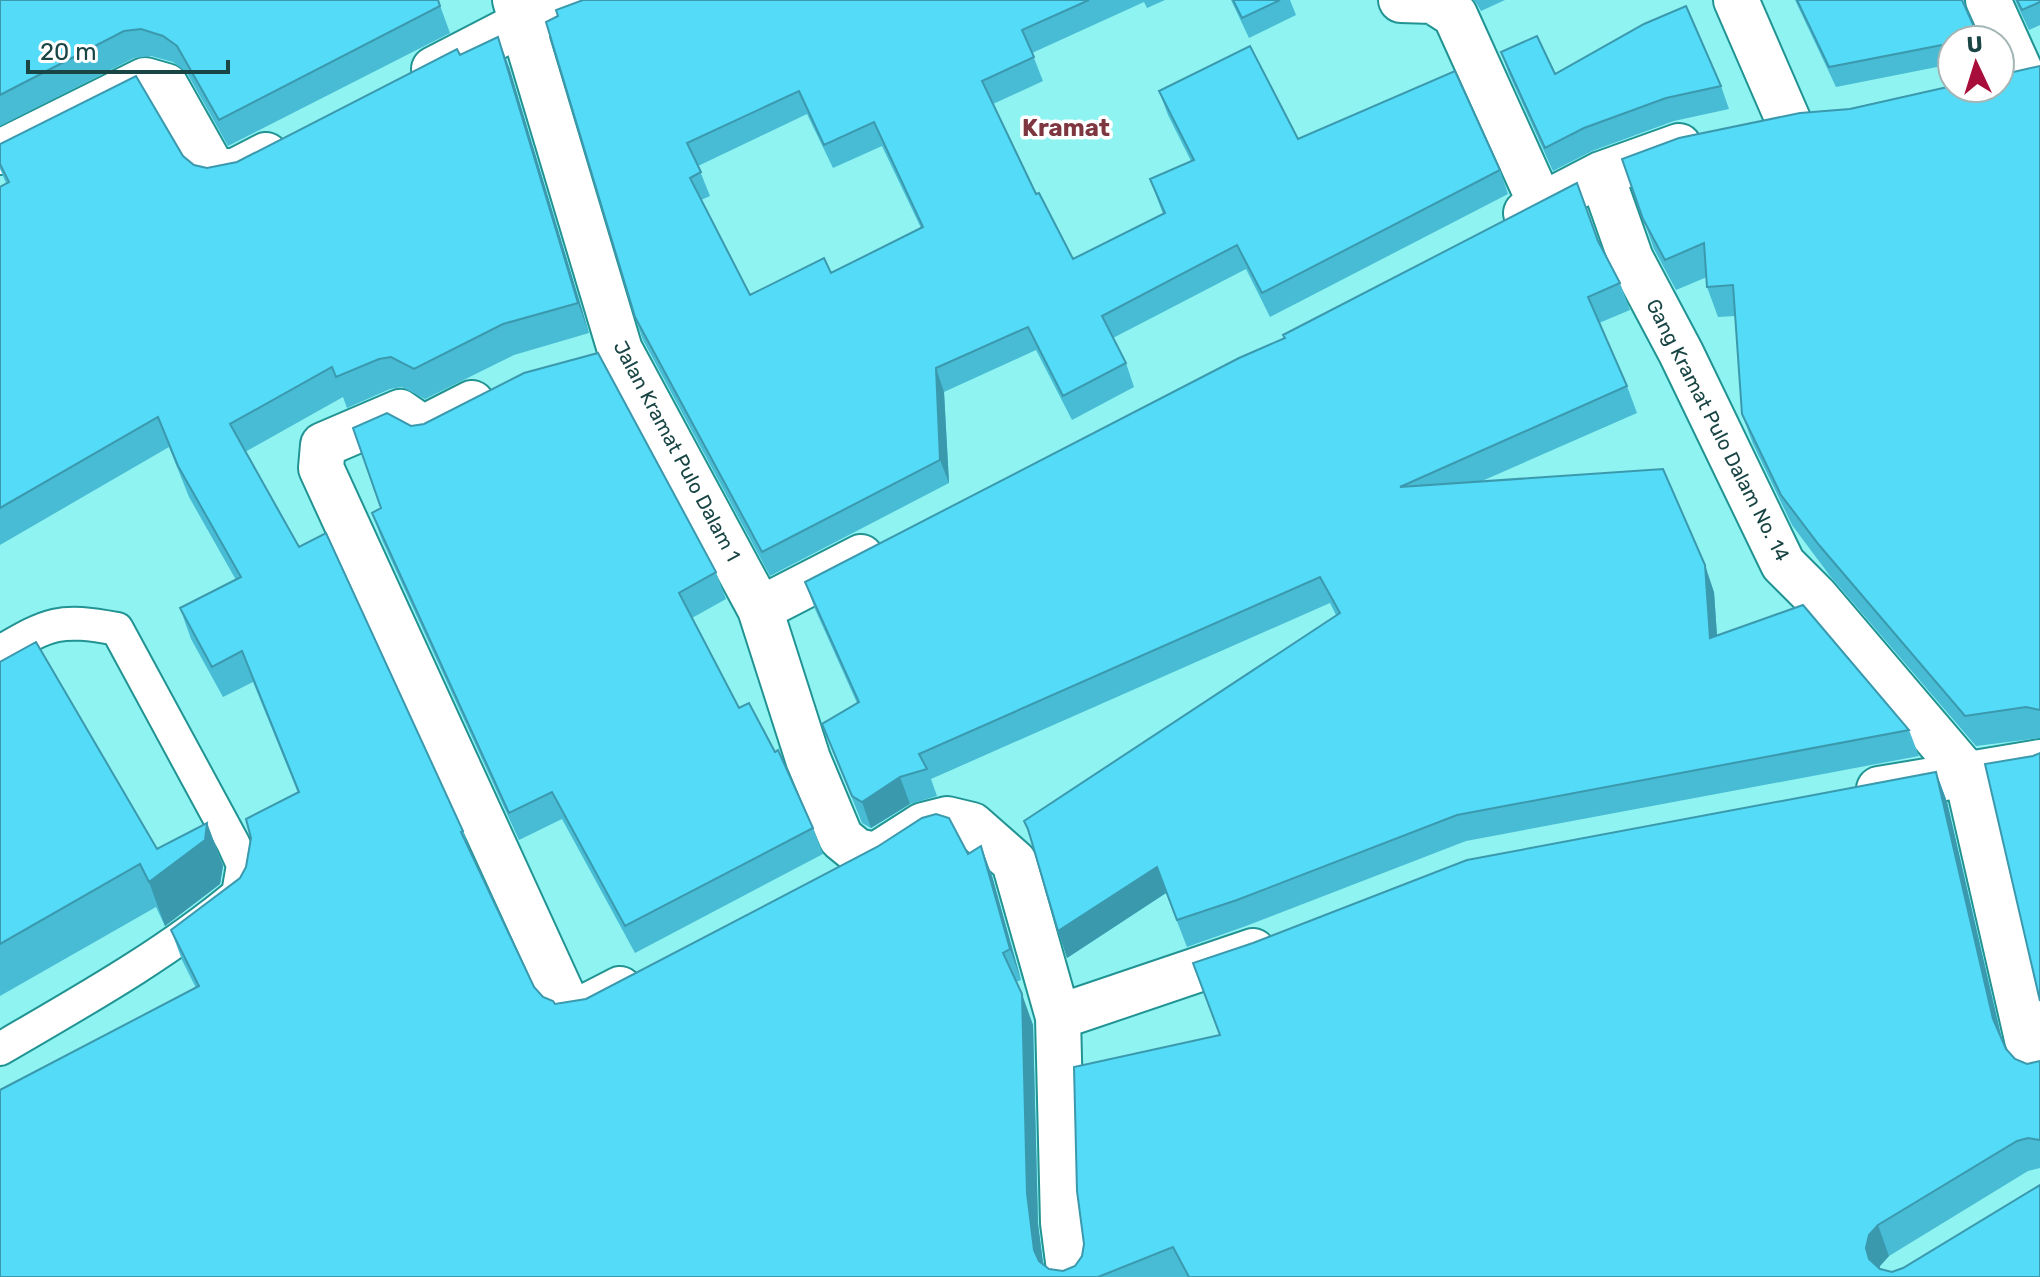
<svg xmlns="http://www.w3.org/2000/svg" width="2040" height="1277" font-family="Rubik,sans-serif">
<rect width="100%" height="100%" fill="#8ef3f1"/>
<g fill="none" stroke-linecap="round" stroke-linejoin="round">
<!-- service casing -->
<g stroke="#229393" stroke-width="36">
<path id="service" d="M 0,652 C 50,623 59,618 117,629 L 233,843 L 243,865 L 238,894 C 165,955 82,1001 0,1049"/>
</g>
<!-- minor casing -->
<g stroke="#229393" stroke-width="48">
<path id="minor" d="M 515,0 L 620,350 L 760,609 L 808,759 L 841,838 L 857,851 L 876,855 L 923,825 L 947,819 L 972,825 L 1014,862 L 1058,1017 L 1063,1223 L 1070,1277
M 1401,0 L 1433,1 L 1455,15 L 1541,205
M 1736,0 L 1789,122
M 1988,0 L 2022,75
M 434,69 L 523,23 L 584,0
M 0,152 L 145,80 L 166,86 L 215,173 L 237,170 L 266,155
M 1601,174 L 1631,259 L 1681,353 L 1783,564 L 1816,597 L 1966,773 L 2027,1039 L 2040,1069
M 1526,213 L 1601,174 L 1679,146
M 472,403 L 423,428 L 400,412 L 323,445 L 321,468 L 568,1007 L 585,1007 L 620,989
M 760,609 L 861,557
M 1879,789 L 2040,762
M 1058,1017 L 1253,951"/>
</g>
<!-- service -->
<use href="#service" stroke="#fff" stroke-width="32"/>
<!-- minor -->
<use href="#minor" stroke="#fff" stroke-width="44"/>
</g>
<!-- wall -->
<path fill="#48bcd5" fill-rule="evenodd" d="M 0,0 L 438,0 L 450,33 L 228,146 L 187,73 L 173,62 L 151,56 L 134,58 L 0,126 Z
M 583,0 L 1165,0 L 1147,8 L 1144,2 L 1032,53 L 1043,81 L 993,104 L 1036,194 L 1073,259 L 1163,214 L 1150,179 L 1191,161 L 1168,115 L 1159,91 L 1298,139 L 1500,170 L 1508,194 L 1270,317 L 1246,269 L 1113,338 L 1126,363 L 1134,387 L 1072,420 L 1036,350 L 944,392 L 949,483 L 770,576 L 643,340 L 635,317 L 558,16 ZM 807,114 L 833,168 L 882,146 L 921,228 L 831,273 L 750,295 L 701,200 L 710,196 L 698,166 Z
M 1231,0 L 1290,0 L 1296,15 L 1249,38 Z
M 1473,0 L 1505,0 L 1481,11 L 1477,4 Z
M 1795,0 L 1963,0 L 1980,40 L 1952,40 L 1952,64 L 1836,87 Z
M 2015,0 L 2040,0 L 2040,25 L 2029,30 Z
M 1501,52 L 1555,74 L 1721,86 L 1729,109 L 1674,121 L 1592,151 L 1553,171 L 1509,74 Z
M 460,55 L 509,67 L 589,333 L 514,355 L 425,399 L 402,387 L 390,389 L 347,408 L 343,397 L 245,452 L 463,831 L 472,856 L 534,987 L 543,997 L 555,1004 L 586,999 L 968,854 L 981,846 L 992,876 L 1021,980 L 1016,982 L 1033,1025 L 1038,1224 L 1043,1265 L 1049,1269 L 1063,1271 L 1075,1266 L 1082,1256 L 1220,1035 L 1936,772 L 1947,802 L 2002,1039 L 2006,1049 L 2015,1059 L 2027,1064 L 2040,1061 L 2040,1168 L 2028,1171 L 1889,1256 L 1880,1266 L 1879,1268 L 1892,1272 L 2040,1277 L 0,1277 L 196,988 L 182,960 L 171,930 L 240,878 L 298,793 L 253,682 L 223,697 L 191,639 L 180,608 L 236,580 L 189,497 L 169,447 L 0,545 L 0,187 L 6,183 L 0,169 L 0,144 L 183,156 L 194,165 L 207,168 L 237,162 Z
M 2040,66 L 2040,738 L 1976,746 L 1830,576 L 1792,525 L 1753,444 L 1742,414 L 1735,316 L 1718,317 L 1707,287 L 1707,277 L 1676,290 L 1654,249 L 1622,159 Z
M 1599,243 L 1620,283 L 1630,310 L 1599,323 L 1627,386 L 1637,413 L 1482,481 L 1714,592 L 1717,635 L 1909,730 L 1919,756 L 1466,841 L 1246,926 L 1187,947 L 1166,893 L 1067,958 L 1058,931 L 1034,849 L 1024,821 L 1336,615 L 1330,603 L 931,779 L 937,796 L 910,804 L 871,828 L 862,823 L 822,724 L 857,703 L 815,609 L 805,582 Z
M 411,426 L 716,572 L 726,599 L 692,618 L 739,708 L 813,828 L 823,854 L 635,953 L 562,819 L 519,840 L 382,540 L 372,513 L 381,508 Z
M 0,662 L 157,849 L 207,823 L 223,866 L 220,884 L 165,926 L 156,907 L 0,996 Z"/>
<!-- shaded-wall -->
<path fill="#3b99ae" d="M 498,37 L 509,67 L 589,333 L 578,303 Z
M 936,368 L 944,392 L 949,483 L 940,460 Z
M 1705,565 L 1714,592 L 1719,665 L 1710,638 Z
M 1936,772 L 1947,802 L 2004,1049 L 1993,1019 Z
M 900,777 L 910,804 L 871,828 L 862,802 Z
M 207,823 L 223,866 L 220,884 L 165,926 L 149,882 Z
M 981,846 L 992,876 L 1021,980 L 1010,949 Z
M 1157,867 L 1166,893 L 1067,958 L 1058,931 Z
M 1022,994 L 1033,1025 L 1038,1224 L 1045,1277 L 1034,1250 L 1027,1193 Z
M 1878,1225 L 1889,1256 L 1880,1266 L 1877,1277 L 1876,1277 L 1866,1248 L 1869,1235 Z"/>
<!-- building -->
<path fill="#54dbf8" stroke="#3b99ae" stroke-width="2" fill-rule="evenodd" d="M 0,0 L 438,0 L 440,6 L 219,120 L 177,46 L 163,36 L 141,29 L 124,31 L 0,95 Z
M 583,0 L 1089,0 L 1022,30 L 1034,57 L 982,81 L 1036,194 L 1039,193 L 1073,259 L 1165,213 L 1150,179 L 1194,160 L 1159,91 L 1250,46 L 1298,139 L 1455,71 L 1500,170 L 1262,293 L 1237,245 L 1102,316 L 1126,363 L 1063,396 L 1028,327 L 936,368 L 940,460 L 762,552 L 635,317 L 546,22 L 558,16 L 556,10 ZM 799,91 L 824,145 L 874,122 L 923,227 L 831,273 L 824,258 L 750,295 L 690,178 L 701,172 L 687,143 Z
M 1233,0 L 1280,0 L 1242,18 Z
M 1797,0 L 1962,0 L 1976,31 L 1956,40 L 1952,40 L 1952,42 L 1947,44 L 1829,67 Z
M 2017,0 L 2040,0 L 2040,2 L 2022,10 Z
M 1686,6 L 1721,86 L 1666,98 L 1584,128 L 1545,148 L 1501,52 L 1537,36 L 1555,74 L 1644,24 Z
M 498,37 L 578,303 L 503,324 L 414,369 L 391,357 L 379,359 L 336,377 L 332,367 L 230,424 L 299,547 L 326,533 L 463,831 L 461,832 L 534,987 L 543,997 L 553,1001 L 555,1004 L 586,999 L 877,847 L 922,818 L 936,814 L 949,818 L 968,854 L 981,846 L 1010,949 L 1003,953 L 1022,994 L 1027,1193 L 1034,1250 L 1039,1261 L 1049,1269 L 1063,1271 L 1075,1266 L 1082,1256 L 1084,1244 L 1077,1191 L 1074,1067 L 1220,1035 L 1193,963 L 1253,943 L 1467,860 L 1936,772 L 1993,1019 L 2006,1049 L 2015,1059 L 2027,1064 L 2040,1061 L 2040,1140 L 2028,1138 L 2017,1141 L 1878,1225 L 1869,1235 L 1866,1248 L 1869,1259 L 1880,1269 L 1892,1272 L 1903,1268 L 2040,1185 L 2040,1277 L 1189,1277 L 1173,1247 L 1098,1277 L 0,1277 L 0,1090 L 199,986 L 171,930 L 240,878 L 246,867 L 251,838 L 246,819 L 299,792 L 242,651 L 212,667 L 180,608 L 241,577 L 178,466 L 158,417 L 0,508 L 0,187 L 9,182 L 0,164 L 0,144 L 136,76 L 183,156 L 194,165 L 207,168 L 237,162 L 457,49 L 460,55 Z
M 2040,66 L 2040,710 L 2026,707 L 1965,716 L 1819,545 L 1781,495 L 1742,414 L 1733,285 L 1707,287 L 1704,243 L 1665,260 L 1643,219 L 1622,159 L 1679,138 L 1800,113 L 1850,109 L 1952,86 L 1952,88 L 2000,88 L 2000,75 Z
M 1577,183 L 1598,241 L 1620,283 L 1588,297 L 1627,386 L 1400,487 L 1663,469 L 1705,565 L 1710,638 L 1803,605 L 1909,730 L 1457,815 L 1237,900 L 1177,920 L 1157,867 L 1058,931 L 1028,829 L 1024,821 L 1340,613 L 1320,577 L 919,754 L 927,769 L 900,777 L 862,802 L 852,796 L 822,724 L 859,702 L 805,582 L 1239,358 L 1285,338 L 1283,335 Z
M 598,353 L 716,572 L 679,593 L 739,708 L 749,703 L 775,752 L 778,750 L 813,828 L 625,926 L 552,792 L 509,813 L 372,513 L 381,508 L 353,428 L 387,413 L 411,426 L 424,424 L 524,373 Z
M 36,642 L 157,849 L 207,823 L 205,840 L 149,882 L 140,864 L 0,944 L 0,662 Z
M 2040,753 L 2040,1001 L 1985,764 L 2033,756 Z"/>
<g text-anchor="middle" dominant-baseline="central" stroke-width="7" stroke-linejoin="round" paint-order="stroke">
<!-- street labels -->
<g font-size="20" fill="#194544" stroke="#fff">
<text transform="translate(1718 430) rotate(63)">Gang Kramat Pulo Dalam No. 14</text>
<text transform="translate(677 451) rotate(62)">Jalan Kramat Pulo Dalam 1</text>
</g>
<!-- quarter labels -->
<g font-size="24" font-weight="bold" fill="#7e3640" stroke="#fff">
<text x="1066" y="128">Kramat</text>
</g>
</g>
<!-- north arrow -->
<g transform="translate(1976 64) rotate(356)"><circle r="38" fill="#ffffff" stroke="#a3b5b4" stroke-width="2"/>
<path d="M0-6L14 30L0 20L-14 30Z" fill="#a70f3a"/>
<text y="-12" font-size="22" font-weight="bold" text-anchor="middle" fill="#194544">U</text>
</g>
<!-- scale -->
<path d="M28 60v12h200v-12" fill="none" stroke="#194544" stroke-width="4"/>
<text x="40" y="60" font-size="24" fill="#194544" stroke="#ffffff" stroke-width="6" paint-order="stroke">20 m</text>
</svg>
